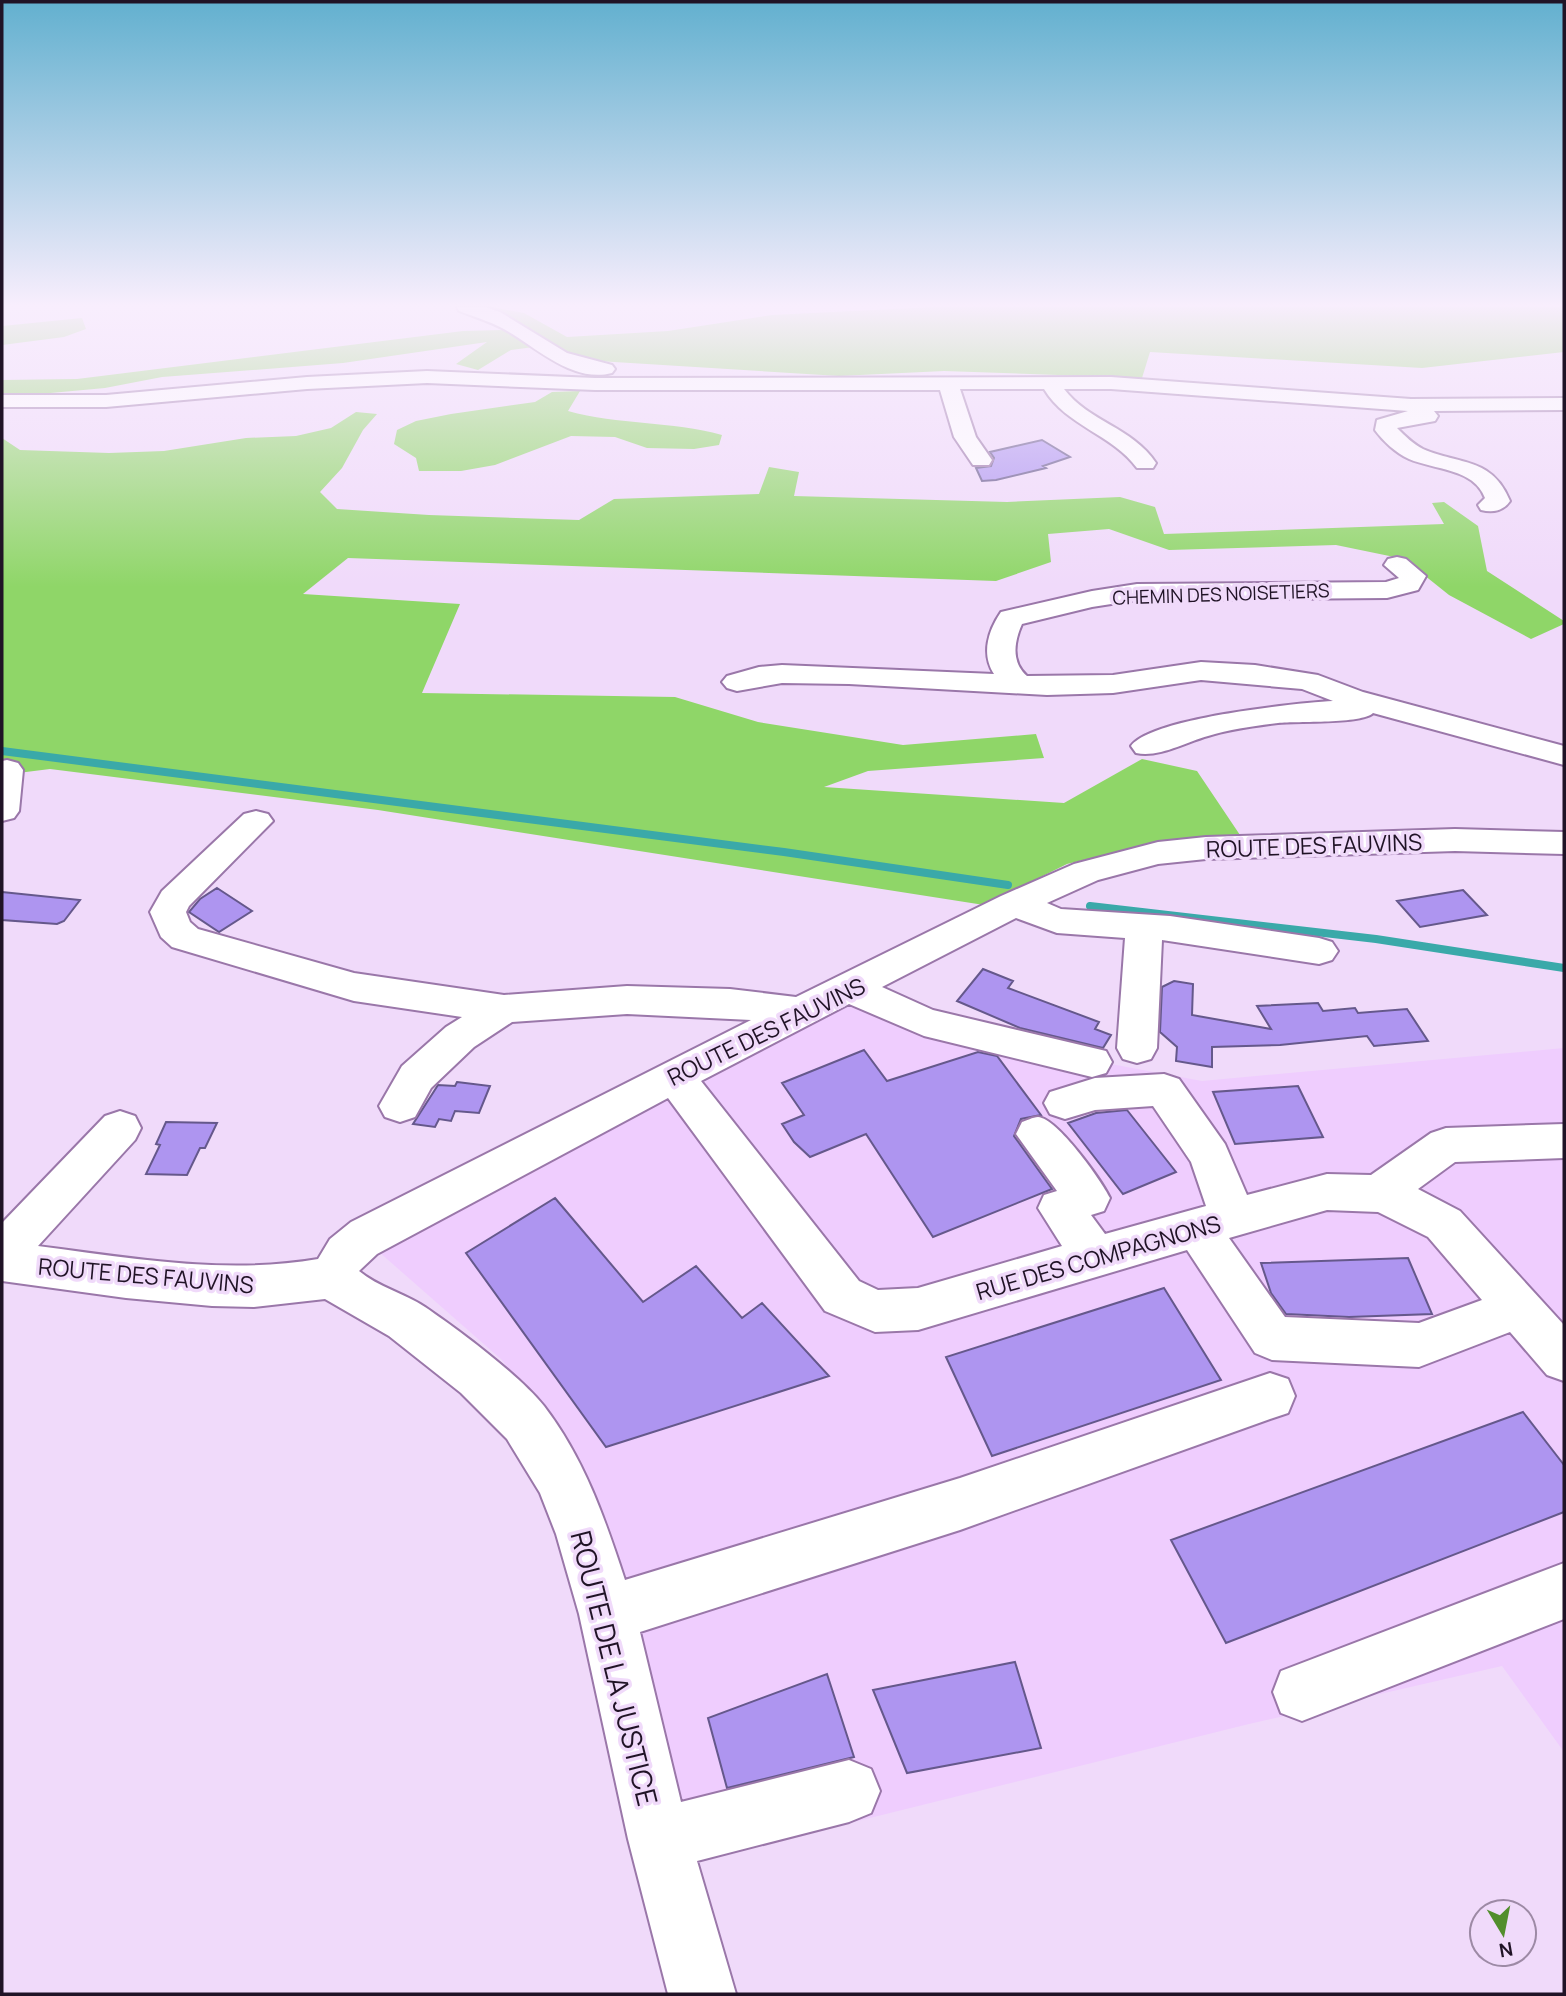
<svg xmlns="http://www.w3.org/2000/svg" width="1566" height="1996" font-family="Manrope,sans-serif">
<rect width="100%" height="100%" fill="#f0dafa"/>
<!-- built -->
<path fill="#efcdfe" d="M 809,993 L 1100,1062 L 1202,1081 L 1564,1048 L 1564,1752 L 1502,1666 L 1249,1724 L 648,1873 L 569,1451 L 502,1360 L 354,1230 Z"/>
<!-- green -->
<path fill="#8fd668" d="M 492,307 L 524,313 L 567,337 L 668,331 L 772,315 L 934,307 L 1564,307 L 1564,352 L 1422,368 L 1150,352 L 1142,378 L 944,371 L 839,376 L 582,360 L 549,345 L 511,350 L 478,370 L 456,364 L 487,342 L 343,363 L 162,377 L 105,388 L 18,396 L 2,395 L 2,380 L 77,379 L 463,331 L 502,330 L 485,310 Z
M 82,318 L 86,329 L 64,337 L 2,345 L 2,326 Z
M 580,391 L 568,411 C 618,425 672,421 722,435 L 719,445 L 694,449 L 647,448 L 615,437 L 571,436 L 495,465 L 461,471 L 419,471 L 416,458 L 394,444 L 397,430 L 416,421 L 451,414 L 535,402 L 552,392 Z
M 356,412 L 377,414 L 363,430 L 342,468 L 320,492 L 337,509 L 429,515 L 579,520 L 614,499 L 759,494 L 769,467 L 799,472 L 794,496 L 1007,502 L 1120,497 L 1155,507 L 1164,534 L 1444,524 L 1432,503 L 1444,502 L 1478,526 L 1487,571 L 1564,621 L 1564,624 L 1531,639 L 1449,595 L 1404,559 L 1336,545 L 1169,550 L 1109,529 L 1048,534 L 1051,562 L 996,581 L 348,558 L 303,594 L 460,604 L 422,693 L 675,697 L 758,722 L 903,745 L 1036,734 L 1044,758 L 868,771 L 824,787 L 1064,803 L 1142,759 L 1197,771 L 1242,838 L 1166,840 L 1067,864 L 984,905 L 378,810 L 50,769 L 2,775 L 2,438 L 20,450 L 109,453 L 164,451 L 246,438 L 296,436 L 331,428 Z"/>
<g fill="none" stroke-linecap="round" stroke-linejoin="round">
<!-- stream -->
<path stroke="#3aa9a9" stroke-width="8" d="M 2,751 L 784,852 L 1008,885
M 1090,906 L 1376,939 L 1564,968"/>
</g>
<!-- building -->
<path fill="#ae95f0" stroke="#65588b" stroke-width="2" d="M 1042,440 L 1070,457 L 1043,466 L 1046,468 L 996,480 L 982,481 L 976,468 L 991,466 L 994,458 L 990,452 Z
M 217,888 L 252,911 L 219,932 L 189,912 L 200,899 Z
M 1463,890 L 1487,915 L 1420,927 L 1397,901 Z
M 2,892 L 80,900 L 64,921 L 57,924 L 2,920 Z
M 983,969 L 1013,981 L 1008,988 L 1099,1022 L 1095,1029 L 1111,1035 L 1103,1048 L 1020,1028 L 957,1001 Z
M 1174,981 L 1193,984 L 1192,1015 L 1271,1029 L 1257,1006 L 1318,1003 L 1323,1011 L 1355,1008 L 1358,1013 L 1407,1009 L 1428,1041 L 1374,1046 L 1367,1036 L 1280,1045 L 1212,1047 L 1212,1067 L 1176,1061 L 1177,1047 L 1160,1032 L 1162,987 Z
M 864,1050 L 887,1081 L 978,1052 L 997,1056 L 1041,1115 L 1021,1119 L 1014,1136 L 1052,1189 L 933,1237 L 866,1134 L 810,1157 L 794,1142 L 782,1124 L 804,1115 L 782,1083 Z
M 457,1082 L 490,1086 L 479,1113 L 455,1111 L 451,1121 L 439,1119 L 435,1127 L 413,1124 L 438,1085 L 455,1086 Z
M 1298,1086 L 1323,1137 L 1235,1144 L 1213,1092 Z
M 1127,1110 L 1176,1172 L 1123,1194 L 1068,1123 L 1096,1113 Z
M 166,1122 L 217,1123 L 205,1148 L 200,1148 L 187,1175 L 146,1174 L 160,1145 L 156,1144 Z
M 555,1198 L 643,1302 L 696,1266 L 742,1318 L 762,1303 L 829,1376 L 606,1447 L 466,1253 Z
M 1408,1258 L 1432,1314 L 1349,1317 L 1286,1314 L 1271,1293 L 1261,1263 Z
M 1164,1288 L 1221,1380 L 992,1456 L 946,1357 Z
M 1523,1412 L 1564,1465 L 1564,1512 L 1226,1643 L 1171,1540 Z
M 1015,1662 L 1041,1748 L 907,1773 L 873,1690 Z
M 827,1674 L 854,1757 L 727,1788 L 708,1718 Z"/>
<g fill="none" stroke-linecap="round" stroke-linejoin="round">
<!-- minor casing -->
<g stroke="#9a77a9" stroke-width="4">
<path id="minor" d="M 457,307 L 485,307 L 500,312 L 567,353 L 612,365 L 615,369 L 612,373 C 574,383 539,350 509,332 C 493,322 477,318 459,311 Z
M 427,371 L 595,378 L 1111,377 L 1411,399 L 1564,398 L 1564,410 L 1434,411 L 1438,416 L 1435,421 L 1397,428 C 1405,436 1413,444 1423,449 C 1460,465 1492,457 1510,501 C 1503,511 1493,513 1481,510 L 1478,505 L 1485,498 C 1474,468 1434,470 1409,459 C 1396,453 1383,441 1375,430 L 1377,420 L 1408,411 L 1111,389 L 1064,389 C 1089,422 1132,427 1156,463 L 1153,468 L 1137,468 C 1112,434 1066,426 1044,389 L 960,389 L 976,437 L 992,460 L 989,465 L 973,465 L 954,437 L 940,390 L 595,390 L 427,383 L 307,389 L 106,407 L 2,407 L 2,395 L 106,395 L 307,377 Z
M 1397,557 L 1406,559 L 1426,576 L 1418,590 L 1387,598 L 1137,600 L 1092,607 L 1022,624 C 1014,642 1011,662 1027,676 L 1113,675 L 1201,662 L 1255,665 L 1318,675 L 1363,692 L 1564,746 L 1564,765 L 1373,713 C 1362,724 1297,721 1278,723 C 1254,726 1231,729 1208,736 C 1186,742 1159,758 1136,753 L 1131,746 C 1151,718 1296,703 1333,701 L 1302,689 L 1201,680 L 1113,693 L 1047,695 L 849,684 L 782,683 L 737,691 L 727,688 L 722,682 L 727,676 L 759,667 L 782,665 L 994,674 C 981,654 988,631 1001,612 L 1092,591 L 1137,584 L 1386,582 L 1399,578 L 1384,565 L 1388,559 Z
M 7,760 L 18,763 L 23,770 L 19,811 L 14,818 L 2,821 L 2,761 Z
M 256,811 L 268,814 L 273,821 L 189,906 L 186,912 L 190,922 L 198,929 L 354,973 L 504,995 L 627,986 L 730,989 L 796,997 L 1001,896 L 1074,864 L 1158,842 L 1206,837 L 1455,829 L 1564,832 L 1564,854 L 1455,851 L 1206,859 L 1158,864 L 1098,880 L 1047,903 L 1061,909 L 1170,916 L 1319,938 L 1332,942 L 1338,951 L 1332,960 L 1319,964 L 1162,940 L 1157,1048 L 1151,1059 L 1137,1063 L 1123,1059 L 1117,1048 L 1125,938 L 1057,933 L 1016,918 L 882,987 L 933,1010 L 1106,1051 L 1112,1062 L 1106,1073 L 1092,1077 L 924,1036 L 849,1004 L 701,1081 L 859,1281 L 878,1290 L 918,1288 L 1062,1246 L 1038,1208 L 1044,1195 L 1057,1191 L 1016,1134 L 1022,1122 C 1026,1121 1033,1117 1038,1117 C 1057,1118 1101,1180 1110,1198 L 1104,1211 L 1091,1215 L 1105,1234 L 1206,1206 L 1191,1162 L 1153,1106 L 1095,1110 L 1065,1119 L 1050,1114 L 1044,1103 L 1050,1092 L 1095,1078 L 1164,1074 L 1179,1079 L 1225,1144 L 1247,1195 L 1327,1174 L 1371,1175 L 1431,1133 L 1446,1128 L 1564,1124 L 1564,1158 L 1455,1162 L 1418,1189 L 1460,1211 L 1564,1325 L 1564,1381 L 1547,1375 L 1510,1332 L 1419,1367 L 1272,1360 L 1255,1353 L 1187,1250 L 918,1330 L 875,1332 L 825,1311 L 668,1098 L 377,1254 L 359,1271 C 378,1287 404,1293 425,1307 C 460,1331 518,1374 544,1406 C 584,1458 605,1519 625,1580 L 960,1478 L 1270,1373 L 1288,1379 L 1295,1396 L 1288,1413 L 1270,1419 L 960,1530 L 640,1632 L 681,1802 L 849,1760 L 871,1769 L 880,1791 L 871,1813 L 849,1822 L 697,1861 L 736,1994 L 668,1994 L 628,1839 L 579,1614 L 556,1534 L 540,1493 L 507,1439 L 461,1393 L 389,1336 L 325,1299 L 254,1307 L 212,1306 L 126,1298 L 2,1281 L 2,1223 L 105,1116 L 120,1111 L 135,1116 L 141,1128 L 135,1140 L 38,1246 C 131,1258 225,1275 318,1259 L 330,1239 L 351,1222 L 751,1020 L 627,1014 L 512,1022 L 474,1047 L 431,1088 L 415,1117 L 400,1122 L 385,1117 L 379,1106 L 402,1066 L 446,1027 L 462,1017 L 354,1001 L 172,947 L 161,937 L 150,912 L 162,891 L 244,814 ZM 1327,1210 L 1378,1212 L 1428,1237 L 1482,1300 L 1419,1323 L 1285,1317 L 1229,1238 Z
M 1564,1563 L 1564,1619 L 1302,1721 L 1281,1713 L 1273,1692 L 1281,1671 Z"/>
</g>
<!-- minor -->
<use href="#minor" fill="#fff" fill-rule="evenodd"/>
</g>
<!-- sky -->
<linearGradient id="sky" x2="0" y2="1"><stop stop-color="#62b0cf"/><stop offset="0.52" stop-color="#f8eefd"/><stop offset="1" stop-color="#f8eefd" stop-opacity="0"/></linearGradient>
<rect width="1566" height="587" fill="url(#sky)"/>
<g text-anchor="middle" dominant-baseline="central" stroke-width="7" stroke-linejoin="round" paint-order="stroke">
<!-- far-street labels -->
<g font-size="19" fill="#201326" stroke="#f0dafa">
<text transform="translate(1221 594) rotate(-2)">CHEMIN DES NOISETIERS</text>
</g>
<!-- street labels -->
<g font-size="23" fill="#201326" stroke="#f0dafa">
<text transform="translate(1314 845) rotate(-2)">ROUTE DES FAUVINS</text>
<text transform="translate(766 1031) rotate(-26)">ROUTE DES FAUVINS</text>
<text transform="translate(1098 1257) rotate(-16)">RUE DES COMPAGNONS</text>
<text transform="translate(146 1275) rotate(5)">ROUTE DES FAUVINS</text>
</g>
<!-- near-street labels -->
<g font-size="28" fill="#201326" stroke="#f0dafa">
<text transform="translate(615 1668) rotate(76)">ROUTE DE LA JUSTICE</text>
</g>
</g>
<!-- border -->
<rect width="1566" height="1996" fill="none" stroke="#201326" stroke-width="7"/>
<!-- north arrow -->
<g transform="translate(1503 1933) rotate(170)"><circle r="33" fill="#f0dafa" stroke="#9d8aa5" stroke-width="2"/>
<path d="M0-5L12 26L0 18L-12 26Z" fill="#528e2c"/>
<text y="-10" font-size="19" font-weight="bold" text-anchor="middle" fill="#201326">N</text>
</g>
</svg>
